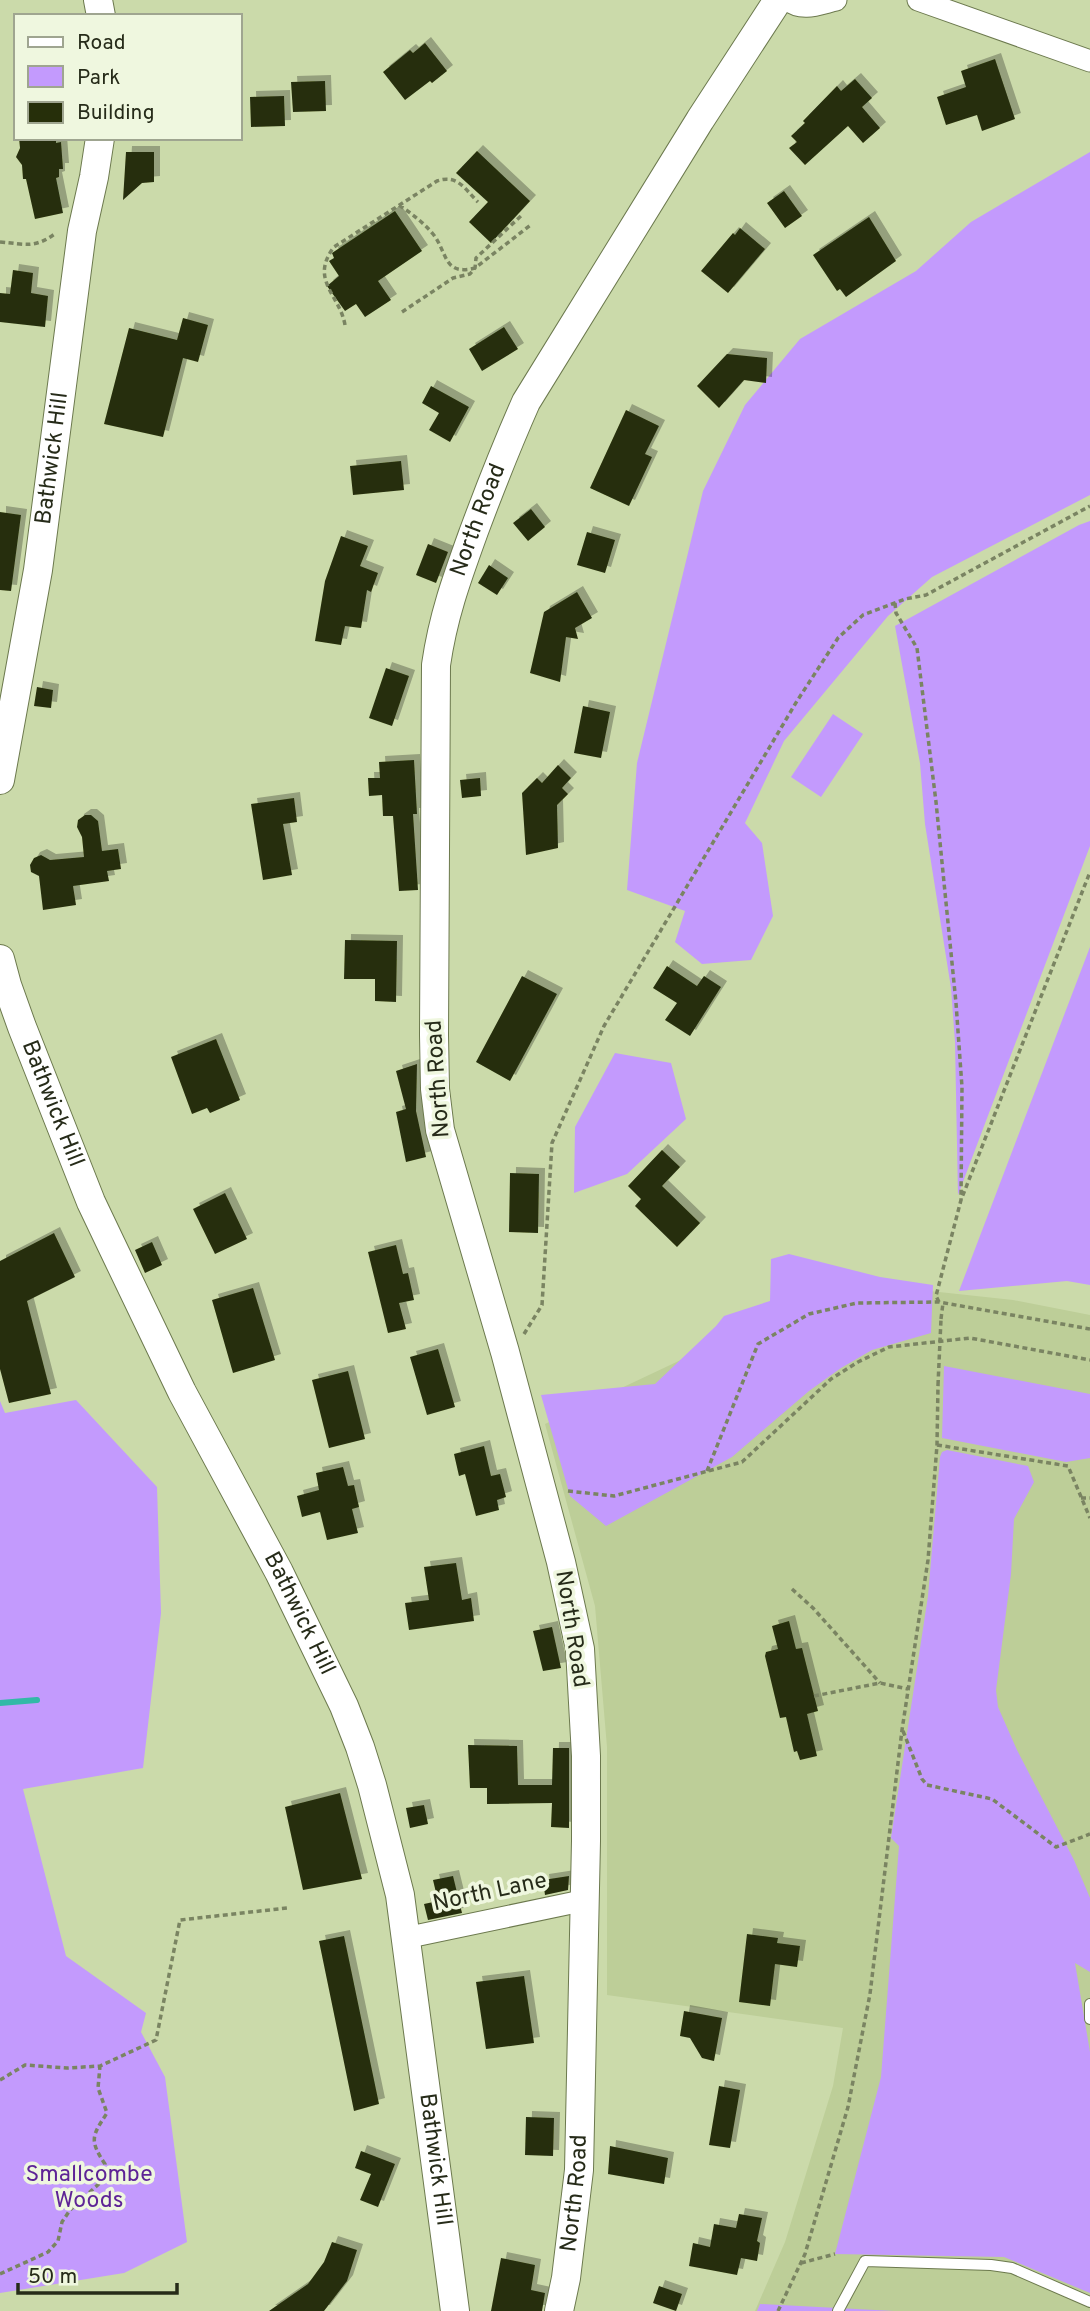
<svg xmlns="http://www.w3.org/2000/svg" width="1090" height="2311" font-family="Overpass,sans-serif">
<defs>
<filter id="shadow"><feDropShadow dx="6" dy="-6" stdDeviation="0" flood-color="#0004"/></filter>
</defs>
<rect width="100%" height="100%" fill="#cbdaaa"/>
<!-- built -->
<path fill="#bdce98" d="M 902,1288 L 1013,1300 L 1090,1315 L 1090,2311 L 755,2311 L 785,2242 L 833,2086 L 843,2028 L 607,1995 L 607,1747 L 595,1606 L 545,1424 L 755,1325 Z"/>
<!-- green -->
<path fill="#c39afd" d="M 1090,152 L 1090,495 L 932,577 L 888,616 L 784,741 L 745,823 L 762,843 L 773,916 L 751,960 L 702,964 L 675,942 L 685,911 L 627,890 L 637,763 L 703,491 L 745,405 L 800,339 L 916,271 L 971,222 Z
M 1090,521 L 1090,846 L 958,1195 L 955,1042 L 951,988 L 925,824 L 920,763 L 895,626 L 1079,525 Z
M 833,714 L 863,734 L 821,797 L 791,777 Z
M 1090,947 L 1090,1285 L 1067,1281 L 959,1291 Z
M 615,1053 L 671,1063 L 686,1119 L 627,1174 L 574,1193 L 575,1127 Z
M 789,1254 L 880,1277 L 933,1285 L 931,1333 L 872,1350 L 841,1368 L 809,1391 L 732,1457 L 606,1526 L 570,1496 L 541,1395 L 655,1384 L 716,1326 L 724,1316 L 770,1301 L 771,1259 Z
M 944,1366 L 1090,1394 L 1090,1458 L 1066,1462 L 942,1438 Z
M 76,1400 L 157,1487 L 161,1613 L 143,1768 L 23,1789 L 66,1956 L 146,2013 L 141,2032 L 165,2077 L 187,2242 L 124,2273 L 0,2293 L 0,1401 L 5,1413 Z
M 947,1450 L 1028,1466 L 1034,1482 L 1014,1519 L 1011,1574 L 996,1690 L 998,1707 L 1017,1750 L 1074,1860 L 1090,1898 L 1090,1972 L 1075,1963 L 1090,2052 L 1090,2293 L 1004,2257 L 835,2254 L 881,2077 L 899,1846 L 891,1838 L 928,1596 L 940,1457 L 942,1452 Z
M 760,2304 L 894,2311 L 757,2311 Z"/>
<g fill="none" stroke-linecap="round" stroke-linejoin="round">
<!-- stream -->
<path stroke="#32b9a7" stroke-width="6" d="M 0,1703 L 37,1700"/>
</g>
<!-- building -->
<path fill="#262f0a" filter="url(#shadow)" d="M 425,43 L 447,71 L 432,83 L 430,81 L 405,100 L 383,72 L 410,50 L 413,53 Z
M 995,59 L 1015,119 L 982,131 L 977,115 L 946,125 L 937,97 L 966,87 L 961,71 Z
M 855,79 L 872,98 L 862,107 L 880,128 L 863,143 L 848,126 L 805,165 L 789,148 L 797,142 L 791,136 L 805,123 L 803,121 L 837,86 L 841,91 Z
M 325,81 L 326,111 L 293,112 L 291,82 Z
M 284,96 L 285,126 L 251,127 L 250,97 Z
M 19,138 L 56,138 L 56,143 L 61,142 L 63,169 L 59,169 L 59,177 L 56,178 L 63,213 L 35,219 L 26,179 L 23,179 L 22,165 L 16,157 L 20,148 Z
M 477,151 L 530,201 L 491,243 L 469,222 L 488,202 L 456,173 Z
M 126,152 L 154,152 L 154,182 L 142,183 L 123,200 Z
M 784,191 L 802,216 L 785,228 L 767,203 Z
M 395,211 L 422,251 L 378,281 L 391,300 L 365,317 L 356,304 L 345,311 L 327,286 L 339,276 L 329,261 L 334,258 L 332,253 Z
M 869,217 L 896,261 L 846,297 L 840,289 L 837,291 L 813,255 Z
M 740,228 L 765,249 L 728,293 L 701,271 L 733,233 L 735,235 Z
M 13,270 L 33,273 L 31,293 L 48,296 L 45,327 L 0,322 L 0,293 L 10,294 Z
M 183,318 L 208,325 L 198,362 L 183,358 L 163,437 L 104,424 L 129,328 L 177,340 Z
M 504,327 L 518,349 L 482,371 L 469,349 Z
M 727,354 L 767,358 L 766,383 L 744,380 L 719,408 L 697,386 Z
M 431,386 L 469,407 L 450,442 L 429,430 L 439,413 L 422,403 Z
M 626,410 L 659,426 L 645,454 L 652,457 L 629,506 L 590,488 Z
M 401,461 L 404,490 L 353,495 L 350,466 Z
M 531,509 L 545,527 L 528,541 L 513,523 Z
M 0,512 L 21,515 L 11,591 L 0,590 Z
M 587,532 L 615,540 L 605,573 L 577,565 Z
M 341,536 L 368,546 L 360,566 L 378,573 L 371,592 L 367,590 L 361,628 L 345,626 L 341,645 L 315,641 L 325,581 Z
M 428,544 L 448,552 L 436,583 L 416,575 Z
M 489,565 L 508,578 L 497,595 L 478,583 Z
M 577,592 L 592,618 L 575,628 L 578,639 L 566,637 L 560,682 L 530,673 L 544,612 Z
M 386,668 L 409,676 L 392,726 L 369,718 Z
M 37,687 L 53,690 L 51,708 L 34,706 Z
M 583,706 L 610,712 L 601,758 L 574,753 Z
M 414,760 L 417,814 L 413,814 L 418,890 L 399,891 L 393,816 L 383,816 L 382,795 L 369,796 L 368,778 L 380,778 L 379,762 Z
M 558,765 L 571,778 L 562,788 L 568,794 L 557,805 L 558,848 L 526,855 L 522,793 L 537,778 L 542,783 Z
M 480,778 L 481,796 L 462,798 L 460,780 Z
M 294,798 L 297,822 L 283,824 L 292,875 L 263,880 L 251,804 Z
M 85,815 L 91,815 L 98,821 L 102,851 L 118,849 L 121,869 L 107,871 L 109,881 L 73,886 L 76,905 L 43,910 L 39,876 L 31,872 L 30,865 L 34,858 L 41,855 L 50,860 L 84,857 L 82,837 L 77,827 L 78,820 Z
M 345,940 L 397,941 L 396,1002 L 375,1001 L 375,979 L 344,979 Z
M 667,966 L 697,986 L 704,976 L 721,987 L 690,1036 L 665,1020 L 677,1003 L 653,988 Z
M 522,976 L 557,994 L 510,1081 L 476,1062 Z
M 216,1039 L 240,1100 L 210,1113 L 207,1108 L 192,1114 L 171,1057 Z
M 417,1064 L 416,1111 L 426,1157 L 406,1162 L 396,1112 L 406,1109 L 396,1071 Z
M 662,1150 L 680,1167 L 662,1186 L 700,1223 L 677,1247 L 635,1206 L 641,1199 L 628,1186 Z
M 510,1173 L 539,1174 L 538,1233 L 509,1232 Z
M 225,1193 L 247,1239 L 215,1254 L 193,1209 Z
M 54,1233 L 75,1277 L 27,1301 L 51,1394 L 9,1403 L 0,1369 L 0,1261 Z
M 152,1242 L 162,1265 L 145,1273 L 135,1250 Z
M 396,1245 L 403,1274 L 408,1273 L 414,1300 L 399,1303 L 406,1329 L 388,1333 L 368,1252 Z
M 253,1288 L 275,1360 L 233,1373 L 212,1300 Z
M 438,1349 L 455,1407 L 427,1415 L 410,1357 Z
M 348,1371 L 365,1439 L 329,1448 L 312,1380 Z
M 484,1446 L 491,1476 L 500,1474 L 506,1497 L 497,1500 L 499,1510 L 476,1516 L 465,1474 L 459,1476 L 454,1454 Z
M 343,1467 L 348,1486 L 354,1485 L 359,1507 L 352,1509 L 358,1533 L 327,1540 L 320,1512 L 302,1517 L 297,1496 L 319,1490 L 316,1473 Z
M 456,1563 L 462,1600 L 471,1598 L 474,1621 L 409,1630 L 405,1603 L 429,1600 L 424,1567 Z
M 789,1621 L 796,1649 L 802,1648 L 818,1711 L 807,1714 L 817,1756 L 800,1760 L 797,1751 L 794,1752 L 786,1717 L 780,1718 L 765,1656 L 766,1652 L 778,1649 L 772,1626 Z
M 552,1627 L 561,1668 L 543,1671 L 533,1631 Z
M 468,1745 L 517,1746 L 518,1785 L 552,1785 L 553,1748 L 569,1748 L 569,1828 L 551,1827 L 552,1803 L 487,1804 L 487,1788 L 470,1788 Z
M 340,1793 L 362,1879 L 303,1890 L 285,1807 Z
M 424,1805 L 428,1824 L 410,1828 L 406,1808 Z
M 453,1876 L 462,1913 L 428,1920 L 424,1904 L 438,1901 L 433,1880 Z
M 569,1876 L 568,1890 L 545,1895 L 543,1880 Z
M 747,1934 L 778,1938 L 777,1943 L 800,1946 L 797,1967 L 775,1964 L 770,2006 L 739,2002 Z
M 344,1936 L 379,2104 L 354,2111 L 319,1941 Z
M 524,1976 L 534,2043 L 486,2049 L 476,1982 Z
M 684,2011 L 722,2018 L 714,2061 L 702,2058 L 690,2038 L 680,2036 Z
M 719,2086 L 740,2090 L 730,2148 L 709,2145 Z
M 526,2117 L 554,2118 L 553,2156 L 525,2155 Z
M 610,2146 L 668,2158 L 664,2184 L 608,2174 Z
M 361,2151 L 395,2164 L 378,2207 L 360,2200 L 371,2174 L 355,2168 Z
M 739,2214 L 762,2218 L 757,2241 L 760,2243 L 757,2261 L 741,2258 L 737,2275 L 689,2266 L 693,2243 L 710,2247 L 714,2224 L 736,2228 Z
M 332,2242 L 357,2250 L 347,2281 L 324,2311 L 269,2311 L 308,2284 L 324,2262 Z
M 501,2258 L 535,2265 L 531,2290 L 545,2293 L 542,2311 L 491,2311 Z
M 659,2286 L 682,2294 L 676,2311 L 653,2303 Z"/>
<g fill="none" stroke-linecap="round" stroke-linejoin="round">
<!-- service casing -->
<g stroke="#6c794e" stroke-width="12">
<path id="service" d="M 1090,2004 L 1090,2019
M 838,2311 L 865,2261 L 991,2265 L 1012,2268 L 1090,2302"/>
</g>
<!-- minor casing -->
<g stroke="#6c794e" stroke-width="23">
<path id="minor" d="M 788,0 C 802,12 819,4 836,0
M 918,0 L 1090,61
M 405,1938 L 586,1900"/>
</g>
<!-- tertiary casing -->
<g stroke="#6c794e" stroke-width="30">
<g id="tertiary">
<path d="M 98,0 L 101,16"/>
<path id="s1" d="M 0,780 L 38,570 L 82,231 L 94,177 L 100,138"/>
<path id="s2" d="M 0,959 L 7,985 L 22,1027 L 91,1202 L 111,1244 L 182,1392 L 279,1572 L 344,1706 L 360,1747 L 372,1785 L 400,1895 L 455,2311"/>
<path id="s3" d="M 559,2311 L 566,2278 L 579,2170 L 586,1841 L 586,1756 L 580,1649 L 561,1562 L 505,1352 L 440,1130 L 435,1089 L 434,1035 L 436,665 C 443,616 457,578 474,531 C 490,488 507,445 526,402 L 700,120 L 778,0"/>
</g>
</g>
<!-- path -->
<path stroke="#7a8462" stroke-width="3.5" stroke-dasharray="5 3.5" stroke-linecap="butt" d="M 399,205 C 412,214 423,222 433,234 C 448,253 443,276 475,268 L 532,224
M 0,242 C 26,244 34,249 56,233
M 402,312 L 453,278 L 470,274 L 475,268 L 476,258 L 522,215
M 345,325 C 340,295 309,280 334,247 L 437,181 C 457,174 464,188 478,202
M 895,603 L 896,613 L 917,648 L 936,802 L 956,1003 L 962,1087 L 961,1200
M 939,1302 L 936,1296 L 961,1200 L 1090,872
M 941,1319 L 943,1303
M 524,1334 L 542,1305 L 552,1143 L 604,1026 L 797,701 L 838,638 L 863,615 L 905,599 L 926,595 L 1090,506
M 937,1445 L 1068,1466 L 1090,1518
M 707,1471 L 758,1344 L 809,1314 L 857,1303 L 939,1302 L 1090,1329
M 568,1491 L 614,1496 L 742,1462 L 831,1379 L 858,1362 L 889,1347 L 970,1338 L 1090,1360
M 1081,1498 L 1090,1498
M 792,1589 L 813,1608 L 880,1683
M 814,1696 L 880,1683 L 908,1689
M 903,1731 L 922,1779 L 927,1785 L 992,1799 L 1056,1847 L 1090,1834
M 0,2080 L 25,2065 L 67,2068 L 100,2066 L 156,2040 L 180,1920 L 287,1908
M 801,2263 L 835,2254
M 0,2274 L 48,2252 L 58,2241 L 62,2222 L 70,2210 L 102,2181 L 105,2164 C 89,2140 92,2136 107,2113 L 98,2088 L 100,2066
M 778,2311 L 805,2254 L 848,2107 L 870,1994 L 902,1730 L 928,1560 L 937,1445 L 938,1385"/>
<!-- service -->
<use href="#service" stroke="#fff" stroke-width="10"/>
<!-- minor -->
<use href="#minor" stroke="#fff" stroke-width="21"/>
<!-- tertiary -->
<use href="#tertiary" stroke="#fff" stroke-width="28"/>
<!-- path-bridge -->
<path stroke="#7a8462" stroke-width="3.5" stroke-dasharray="5 3.5" stroke-linecap="butt" d="M 938,1385 L 941,1319"/>
</g>
<g text-anchor="middle" dominant-baseline="central" stroke-width="7" stroke-linejoin="round" paint-order="stroke">
<!-- street labels -->
<g font-size="23" fill="#262b19" stroke="#eff7df">
<text stroke="none"><textPath href="#s1" startOffset="326">Bathwick Hill</textPath></text>
<text stroke="none"><textPath href="#s3" startOffset="1818">North Road</textPath></text>
<text transform="translate(439 1079) rotate(-94)">North Road</text>
<text stroke="none"><textPath href="#s2" startOffset="154">Bathwick Hill</textPath></text>
<text stroke="none"><textPath href="#s2" startOffset="721">Bathwick Hill</textPath></text>
<text transform="translate(571 1629) rotate(81)">North Road</text>
<text transform="translate(490 1893) rotate(-12)">North Lane</text>
<text stroke="none"><textPath href="#s2" startOffset="1288">Bathwick Hill</textPath></text>
<text stroke="none"><textPath href="#s3" startOffset="119">North Road</textPath></text>
</g>
<!-- park labels -->
<g font-size="23" fill="#5e2496" stroke="#eff7df">
<text x="89" y="2175">Smallcombe<tspan x="89" dy="26">Woods</tspan></text>
</g>
</g>
<!-- legend -->
<rect x="14" y="14" width="228" height="126" fill="#eff7df" stroke="#9fa590" stroke-width="2"/>
<rect x="28" y="37" width="35" height="10" fill="#ffffff" stroke="#9fa590" stroke-width="2"/>
<text x="77" y="49" font-size="21" fill="#262b19">Road</text>
<rect x="28" y="66" width="35" height="21" fill="#c39afd" stroke="#9fa590" stroke-width="2"/>
<text x="77" y="84" font-size="21" fill="#262b19">Park</text>
<rect x="28" y="102" width="35" height="21" fill="#262f0a" stroke="#9fa590" stroke-width="2"/>
<text x="77" y="119" font-size="21" fill="#262b19">Building</text>
<!-- scale -->
<path d="M18 2283v10h159v-10" fill="none" stroke="#262b19" stroke-width="3.5"/>
<text x="28" y="2283" font-size="21" fill="#262b19" stroke="#eff7df" stroke-width="5" paint-order="stroke">50 m</text>
</svg>
